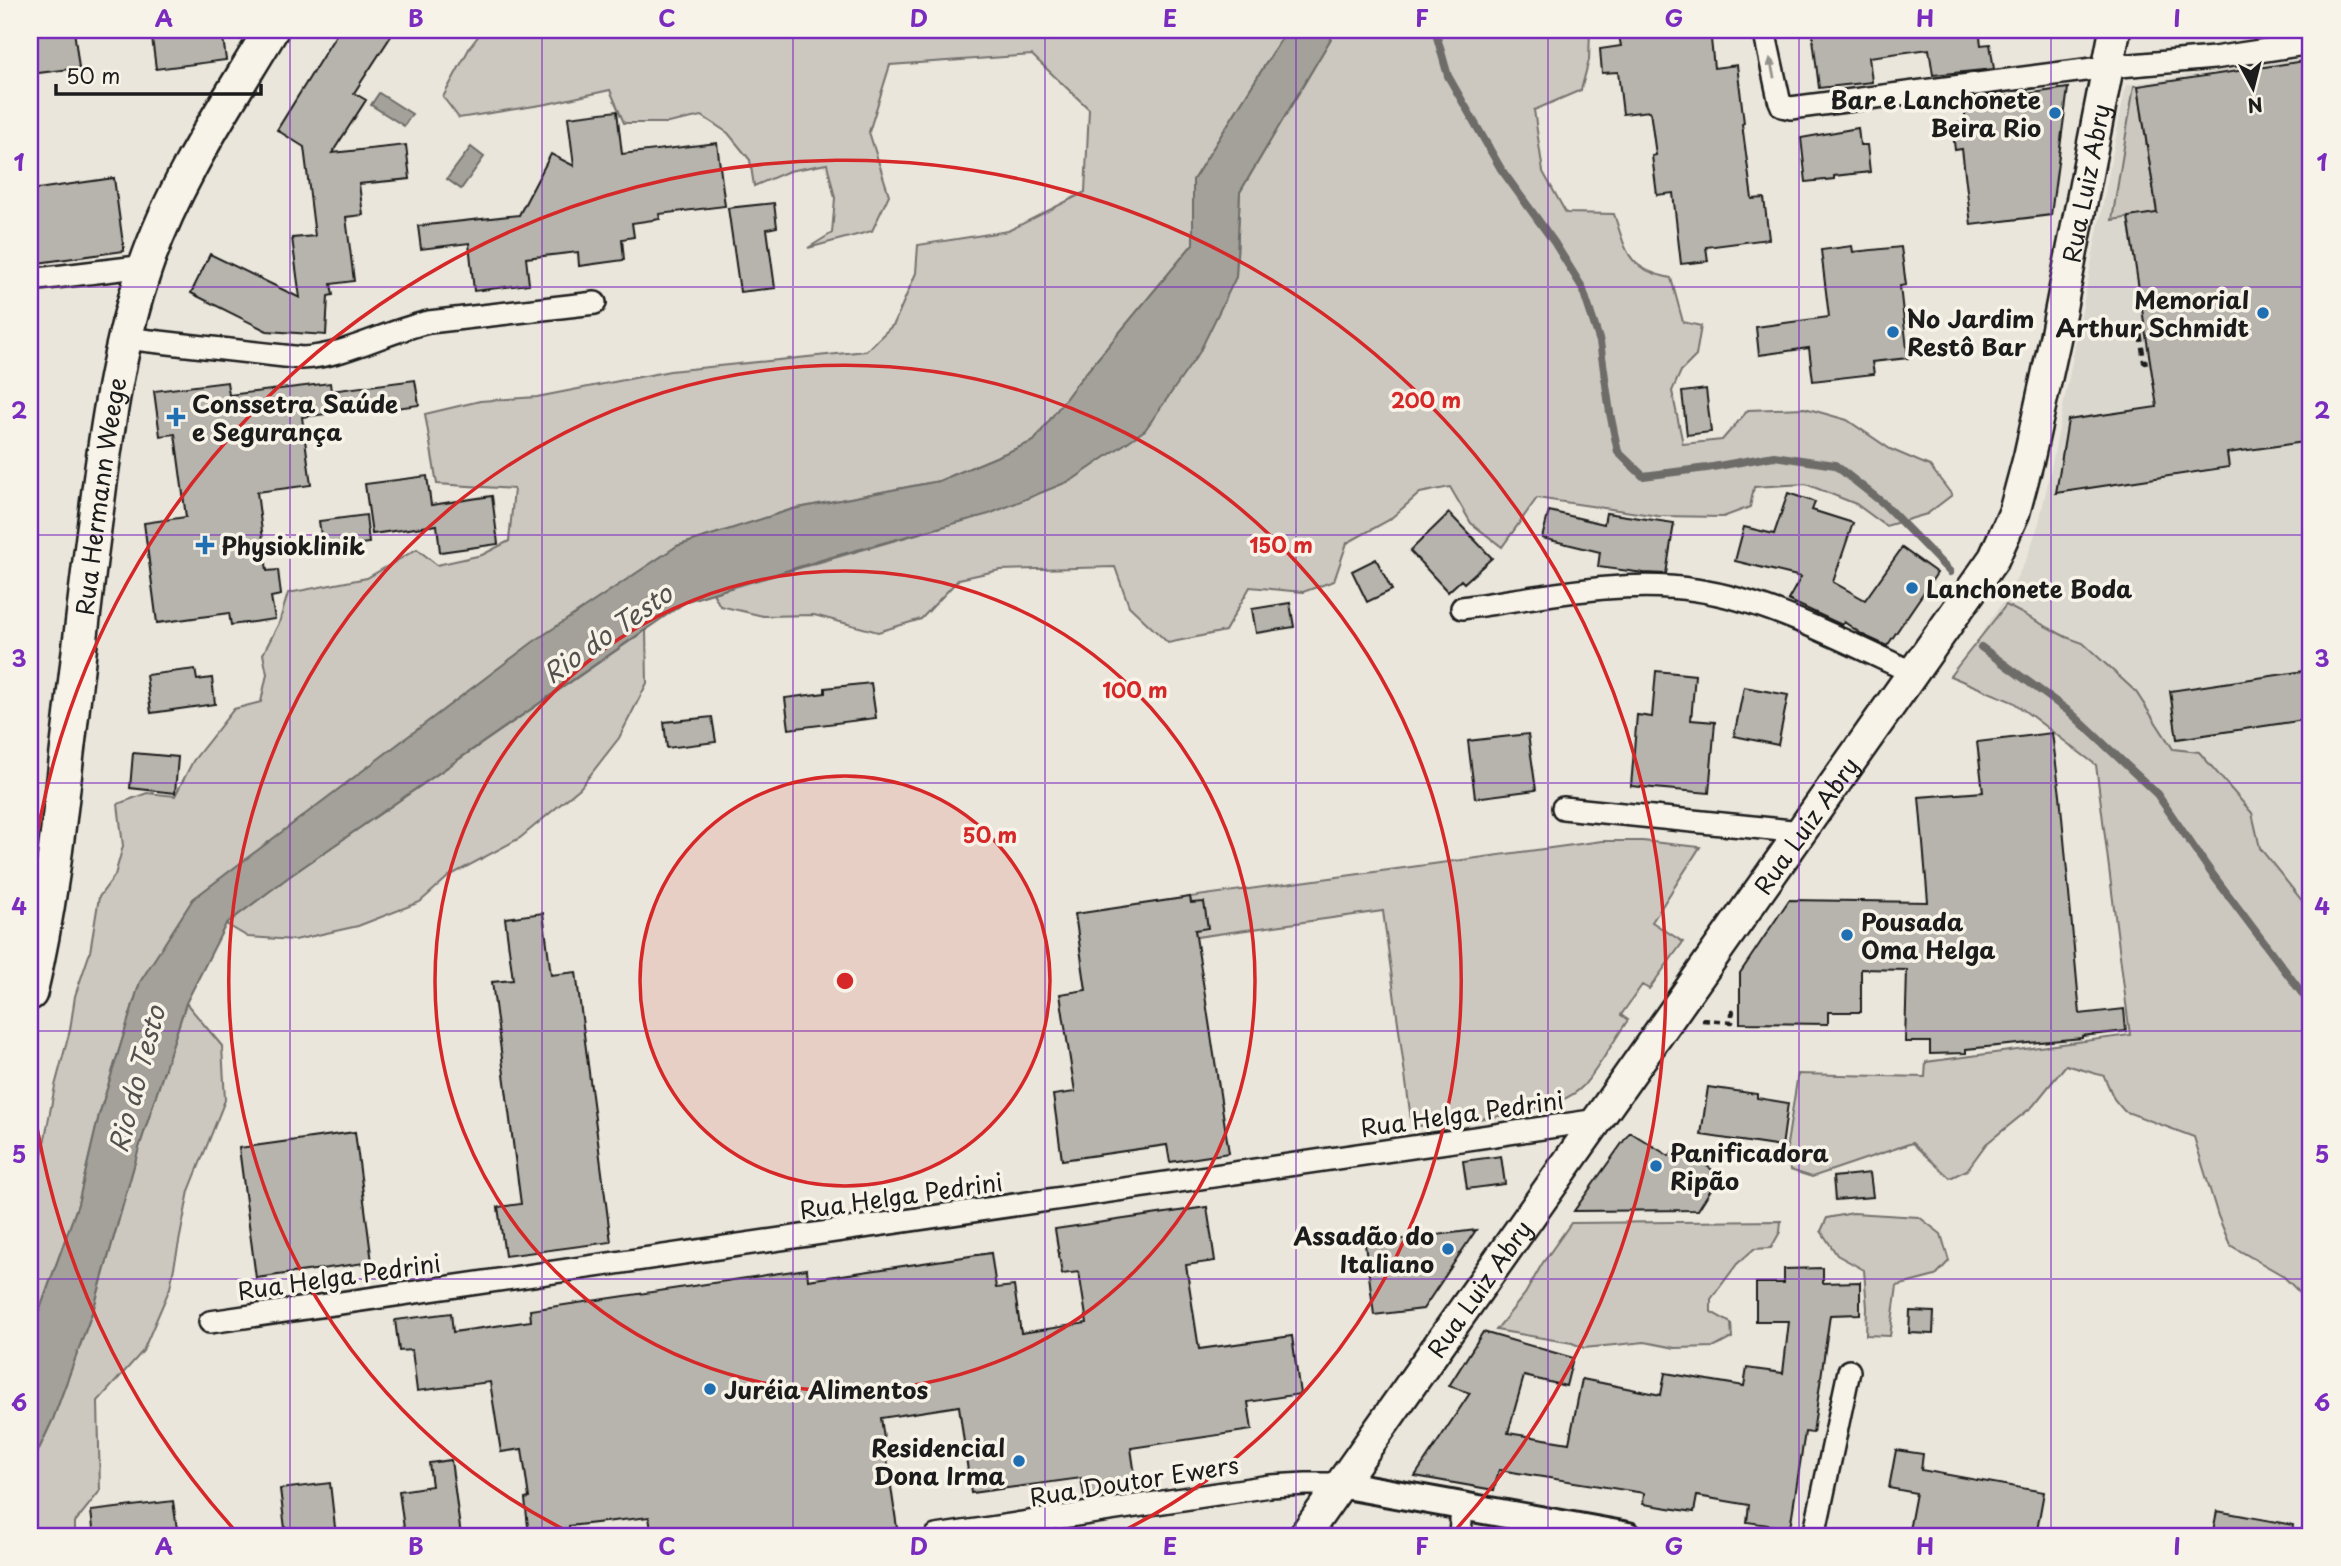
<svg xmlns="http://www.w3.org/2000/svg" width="2341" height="1566" font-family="'Playpen Sans',sans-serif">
<rect width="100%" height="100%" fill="#eae6dc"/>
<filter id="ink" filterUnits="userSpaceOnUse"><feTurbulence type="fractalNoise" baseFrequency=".0143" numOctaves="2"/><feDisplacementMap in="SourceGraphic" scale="14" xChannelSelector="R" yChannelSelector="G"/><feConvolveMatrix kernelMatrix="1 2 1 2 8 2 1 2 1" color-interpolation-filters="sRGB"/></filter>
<g filter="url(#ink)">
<!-- built -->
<path fill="#dad7ce" d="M 2311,57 L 2311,994 L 2061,688 L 1982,633 L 2011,589 L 2027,558 L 2039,523 L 2053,459 L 2126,85 Z"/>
<!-- green -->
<path fill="#ccc8c0" stroke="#74726e" stroke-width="2" d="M 483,30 L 1287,30 L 1193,180 L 1193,244 L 1075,386 L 1034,441 L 939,481 L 793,509 L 677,546 L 140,982 L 99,1115 L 78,1204 L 30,1337 L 30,1207 L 34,1196 L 55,1086 L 70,1030 L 75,996 L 90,952 L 99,897 L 115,875 L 123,846 L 118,804 L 147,793 L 175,796 L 193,761 L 234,709 L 261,702 L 267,674 L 263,654 L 279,623 L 288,593 L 367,578 L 417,549 L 437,565 L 482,555 L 509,541 L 514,489 L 437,484 L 425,414 L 480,401 L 537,397 L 670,371 L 866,351 L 894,324 L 916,273 L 918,245 L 1008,231 L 1085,192 L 1089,109 L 1032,55 L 890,65 L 869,132 L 889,195 L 872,231 L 808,248 L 832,233 L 835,198 L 827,164 L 789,171 L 754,186 L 750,160 L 728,133 L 702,116 L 668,123 L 624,123 L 610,90 L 547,104 L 459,118 L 443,97 L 470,47 Z
M 1336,30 L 1590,30 L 1589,60 L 1581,90 L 1534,110 L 1543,172 L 1566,213 L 1614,214 C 1627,253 1627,269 1671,278 L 1683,322 L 1701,326 L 1696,356 L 1681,371 L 1672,391 L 1683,444 L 1722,440 L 1748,410 L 1805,408 L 1847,420 L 1890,449 L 1930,466 L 1952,495 L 1927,514 L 1886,526 L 1856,504 L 1806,484 L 1754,487 L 1750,507 L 1723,517 L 1658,516 L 1537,498 L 1502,547 L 1471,523 L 1450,487 L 1420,493 L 1389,520 L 1347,543 L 1334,581 L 1303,592 L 1250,587 L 1225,631 L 1168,643 L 1129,606 L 1115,567 L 1000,570 L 959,579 L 921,619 L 878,632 L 814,615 L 763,616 L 720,606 L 713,593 L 989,513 L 1236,277 L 1240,192 Z
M 2134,86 L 2138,86 L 2157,213 L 2112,220 Z
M 2006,605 L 2066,637 L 2083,643 L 2136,692 L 2173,749 L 2199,752 L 2252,813 L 2260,848 L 2311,912 L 2311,1304 L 2282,1275 L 2230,1245 L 2218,1216 L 2194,1137 L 2124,1111 L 2114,1099 L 2104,1076 L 2066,1065 L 2033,1106 L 1986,1144 L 1967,1170 L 1950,1178 L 1912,1143 L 1812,1177 L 1790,1170 L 1787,1144 L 1798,1074 L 1925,1077 L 1926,1062 L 2130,1035 L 2096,765 L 2013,702 L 1950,676 Z
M 646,630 L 647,683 L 619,738 L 580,788 L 520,838 L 449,876 L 420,902 L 358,926 L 295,940 L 248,937 L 226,924 L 290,876 Z
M 1602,841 L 1642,841 L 1700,847 L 1652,922 L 1683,942 L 1649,989 L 1642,985 L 1621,1015 L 1628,1020 C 1615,1038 1597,1072 1582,1087 C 1554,1116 1454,1121 1412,1127 L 1383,911 L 1196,937 L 1190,897 Z
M 186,1003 L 222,1046 L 225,1100 L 189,1191 L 170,1288 L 143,1351 L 98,1401 L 100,1491 L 75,1522 L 75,1536 L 30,1536 L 30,1468 L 53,1419 L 94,1308 L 139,1148 Z
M 1853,1213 L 1919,1217 L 1941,1234 L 1949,1261 L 1935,1276 L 1897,1286 L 1890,1336 L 1866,1335 L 1867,1308 L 1864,1270 L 1837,1255 L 1821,1231 L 1827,1218 Z
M 1781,1221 L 1780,1232 L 1771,1248 L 1754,1249 L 1737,1264 L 1711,1299 L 1711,1312 L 1731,1323 L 1732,1338 L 1715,1347 L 1675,1348 L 1645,1342 L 1584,1348 L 1572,1343 L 1496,1330 L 1525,1294 L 1542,1264 L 1571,1223 Z"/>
<!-- water -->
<path fill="#a3a19a" stroke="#6d6c68" stroke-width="2" d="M 1287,30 L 1336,30 L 1240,192 L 1236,277 L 1199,353 L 1145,430 L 1072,480 L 989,514 L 828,558 L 687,601 L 290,876 L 226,924 L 186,1003 L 139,1148 L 94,1307 L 53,1419 L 30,1468 L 30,1337 L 78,1204 L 99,1115 L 140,982 L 193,899 L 533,642 L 677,546 L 793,509 L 939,481 L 1034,441 L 1075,386 L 1193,244 L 1193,180 Z
M 379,93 L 412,114 L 404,126 L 371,105 Z
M 471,147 L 484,157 L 461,189 L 447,179 Z"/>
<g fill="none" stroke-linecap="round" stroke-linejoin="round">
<!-- stream -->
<path stroke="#6d6c68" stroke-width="8" d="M 1435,30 L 1448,76 L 1501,169 L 1554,242 L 1582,287 L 1600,342 L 1610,413 L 1618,452 L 1643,476 L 1707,468 L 1774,456 L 1835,465 L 1883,503 L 1950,572
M 1981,647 L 2071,713 L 2157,794 L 2210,871 L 2311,1005"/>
</g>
<!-- building -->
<path fill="#b6b4ac" stroke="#1c1c1c" stroke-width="2" d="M 74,30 L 79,68 L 30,74 L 30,35 Z
M 151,30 L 222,30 L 226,60 L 156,69 Z
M 339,30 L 395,30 L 354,93 L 366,100 L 332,153 L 406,145 L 410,179 L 359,184 L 363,215 L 346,217 L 354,281 L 331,284 L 333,295 L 328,296 L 326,335 L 267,331 L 191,293 L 210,254 L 300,298 L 292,238 L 315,236 L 304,147 L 277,130 Z
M 1618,30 L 1710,30 L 1714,68 L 1737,65 L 1744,123 L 1742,124 L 1752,199 L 1764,198 L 1769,239 L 1706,247 L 1708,261 L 1681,264 L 1673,193 L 1657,195 L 1652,156 L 1656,155 L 1650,111 L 1623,114 L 1618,72 L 1602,73 L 1600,49 L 1621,46 Z
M 1812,30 L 1979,30 L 1981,45 L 1990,44 L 1994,69 L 1933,75 L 1929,49 L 1869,57 L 1872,82 L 1819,88 Z
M 2311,60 L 2311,353 L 2304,354 L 2311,402 L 2311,441 L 2227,453 L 2229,467 L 2056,493 L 2068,420 L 2157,407 L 2128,217 L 2157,213 L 2138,86 Z
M 2068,88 L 2051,215 L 1971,225 L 1962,149 L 1955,150 L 1952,124 L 1966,122 L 1963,99 L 1997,95 L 1998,98 Z
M 617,111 L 622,154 L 717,143 L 725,206 L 659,214 L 660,219 L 632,223 L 634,237 L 622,239 L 624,260 L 579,266 L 578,252 L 526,258 L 529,284 L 474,291 L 469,243 L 421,249 L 418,226 L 519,215 L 551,154 L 574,166 L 568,117 Z
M 1858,128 L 1860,145 L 1867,145 L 1870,172 L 1834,176 L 1834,179 L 1806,182 L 1801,138 Z
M 114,178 L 124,251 L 30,264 L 30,190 Z
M 774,203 L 777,227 L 767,229 L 775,288 L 740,292 L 728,208 Z
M 1852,246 L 1853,252 L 1901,247 L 1906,285 L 1900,286 L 1908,358 L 1872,362 L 1874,374 L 1813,381 L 1809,348 L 1759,355 L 1756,327 L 1829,317 L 1821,250 Z
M 415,380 L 419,405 L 374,411 L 373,408 L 302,417 L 311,485 L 257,492 L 267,571 L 278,570 L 281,595 L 271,597 L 275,619 L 231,625 L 229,613 L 157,623 L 144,523 L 186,517 L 175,434 L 160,436 L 154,391 L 227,382 L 229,395 L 330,383 L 331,391 Z
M 1706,389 L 1711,432 L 1687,435 L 1682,392 Z
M 427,476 L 431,505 L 492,496 L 498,544 L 440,552 L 437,525 L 372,534 L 365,484 Z
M 1788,493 L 1815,502 L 1812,510 L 1853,523 L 1833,582 L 1865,600 L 1902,548 L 1937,573 L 1887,646 L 1863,635 L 1844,622 L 1842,625 L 1788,600 L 1801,577 L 1735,561 L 1744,527 L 1774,534 Z
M 1549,511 L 1604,524 L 1606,513 L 1674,523 L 1666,574 L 1644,573 L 1598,567 L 1600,552 L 1542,538 Z
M 1449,513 L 1492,558 L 1464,583 L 1461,580 L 1448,592 L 1410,551 Z
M 366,515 L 369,543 L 323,549 L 319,521 Z
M 1376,559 L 1392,590 L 1367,602 L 1352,571 Z
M 1290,603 L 1294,627 L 1256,633 L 1252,609 Z
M 195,669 L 197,680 L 212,678 L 215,704 L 151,713 L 146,675 Z
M 2311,670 L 2311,719 L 2177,739 L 2170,691 Z
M 1656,671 L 1695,675 L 1691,720 L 1715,722 L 1709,793 L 1631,786 L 1637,715 L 1652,717 Z
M 871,683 L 876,718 L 789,729 L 785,698 L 825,693 L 825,688 Z
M 1744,687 L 1788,695 L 1778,745 L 1734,736 Z
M 712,717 L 716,742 L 667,748 L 664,722 Z
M 2052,733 L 2060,795 L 2080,1014 L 2124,1009 L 2126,1031 L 2082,1036 L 2082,1038 L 1966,1049 L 1966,1053 L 1930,1054 L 1930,1042 L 1905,1042 L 1907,970 L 1861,969 L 1861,1012 L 1828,1012 L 1828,1024 L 1740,1023 L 1740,973 L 1789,900 L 1928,902 L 1919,797 L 1983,792 L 1977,742 Z
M 1528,734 L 1536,790 L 1475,798 L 1468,741 Z
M 133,753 L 178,757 L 175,793 L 130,788 Z
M 1190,897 L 1191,903 L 1204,902 L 1208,928 L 1195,930 L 1229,1153 L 1170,1162 L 1167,1145 L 1062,1160 L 1053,1095 L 1075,1092 L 1060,994 L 1086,990 L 1075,914 Z
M 543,913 L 551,975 L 576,972 L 611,1242 L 505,1256 L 498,1207 L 521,1204 L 492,982 L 513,980 L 505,918 Z
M 1708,1087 L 1757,1094 L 1757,1098 L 1788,1103 L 1782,1147 L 1701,1135 Z
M 355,1132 L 372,1262 L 256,1278 L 239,1148 Z
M 1630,1132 L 1669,1156 L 1677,1146 L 1720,1175 L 1698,1210 L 1574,1211 Z
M 1501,1156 L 1505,1184 L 1467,1189 L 1463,1161 Z
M 1870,1173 L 1873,1197 L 1835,1200 L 1833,1177 Z
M 1207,1207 L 1215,1261 L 1186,1265 L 1199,1349 L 1292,1336 L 1300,1394 L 1248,1402 L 1252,1430 L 1131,1448 L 1137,1489 L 1084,1496 L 1081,1478 L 971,1493 L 959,1406 L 881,1418 L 897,1528 L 842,1536 L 774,1536 L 774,1533 L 748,1536 L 652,1536 L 649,1517 L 569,1526 L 570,1536 L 529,1536 L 525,1499 L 529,1498 L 522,1449 L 501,1452 L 490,1382 L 417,1391 L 412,1350 L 399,1351 L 395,1320 L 451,1313 L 453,1332 L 531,1321 L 530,1310 L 807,1269 L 808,1280 L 991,1253 L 996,1288 L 1014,1286 L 1021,1333 L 1087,1323 L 1079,1272 L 1062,1274 L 1055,1229 Z
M 1476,1230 L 1423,1309 L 1374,1315 L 1365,1244 Z
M 1823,1268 L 1823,1283 L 1860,1282 L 1860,1314 L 1830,1315 L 1813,1433 L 1805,1432 L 1790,1528 L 1747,1522 L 1749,1505 L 1697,1496 L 1694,1512 L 1643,1504 L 1644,1493 L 1499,1470 L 1494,1490 L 1415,1476 L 1470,1393 L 1449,1386 L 1483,1332 L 1573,1358 L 1566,1386 L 1524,1376 L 1508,1433 L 1569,1443 L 1582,1379 L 1661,1395 L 1665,1373 L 1744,1386 L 1747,1368 L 1783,1373 L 1789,1321 L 1756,1321 L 1756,1283 L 1784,1283 L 1784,1269 Z
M 1910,1311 L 1934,1312 L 1933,1334 L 1909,1333 Z
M 1896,1450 L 1923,1454 L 1921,1470 L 2044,1492 L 2036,1536 L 1908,1536 L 1916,1493 L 1889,1488 Z
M 451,1460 L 461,1536 L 405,1536 L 399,1491 L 432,1486 L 429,1463 Z
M 330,1483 L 336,1536 L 286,1536 L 280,1489 Z
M 173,1501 L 178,1536 L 94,1536 L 91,1511 Z
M 2217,1511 L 2293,1525 L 2292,1536 L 2212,1536 Z"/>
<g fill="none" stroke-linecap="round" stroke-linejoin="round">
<!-- minor casing -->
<g stroke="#1c1c1c" stroke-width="26">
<path id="minor" d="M 1764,30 L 1779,99 L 1782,106 L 1791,108 L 2108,67 L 2214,58 L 2311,43
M 30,280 L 146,266
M 124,338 L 302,358 C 347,356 386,331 429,322 L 595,303
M 1462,608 C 1536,598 1622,578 1696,590 C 1771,601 1845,642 1914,673
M 1563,808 L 1802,832
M 210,1322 L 1598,1120
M 936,1536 L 1270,1486 L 1306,1484 L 1340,1484
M 1460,1536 L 1462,1507
M 1814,1536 L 1849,1371"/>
</g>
<!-- tertiary casing -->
<g stroke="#1c1c1c" stroke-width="32">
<path id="tertiary" d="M 1340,1484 L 1628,1536"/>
</g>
<!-- secondary casing -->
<g stroke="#1c1c1c" stroke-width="35">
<g id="secondary">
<path id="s1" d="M 1304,1536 L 1994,558 L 2014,513 L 2029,457 L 2055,339 L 2115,30"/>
</g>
</g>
<!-- primary casing -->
<g stroke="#1c1c1c" stroke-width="38">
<g id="primary">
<path id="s2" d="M 30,993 C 49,914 58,834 67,753 C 77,671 86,588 97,506 C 107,426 119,345 145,268 C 174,182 225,107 271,30"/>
</g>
</g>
<!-- path -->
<path stroke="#1c1c1c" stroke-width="4.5" stroke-dasharray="7 5" stroke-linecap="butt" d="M 2139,323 L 2144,362 L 2150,361
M 1702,1020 L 1732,1022 L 1732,1012 L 1740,1012"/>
<!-- minor -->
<use href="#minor" stroke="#f7f3e8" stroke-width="21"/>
<!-- tertiary -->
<use href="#tertiary" stroke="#f7f3e8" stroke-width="26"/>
<!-- secondary -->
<use href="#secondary" stroke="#f7f3e8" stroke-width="30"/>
<!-- primary -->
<use href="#primary" stroke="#f7f3e8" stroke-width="33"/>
</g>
<!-- one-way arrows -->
<defs><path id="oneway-solid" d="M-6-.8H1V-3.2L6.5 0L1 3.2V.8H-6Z" transform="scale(1.75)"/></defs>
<use fill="#94928c" href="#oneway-solid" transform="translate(1772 68) rotate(-102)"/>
</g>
<!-- grid -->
<path fill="none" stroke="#7b2cbf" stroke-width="2" stroke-opacity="0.55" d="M 290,30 L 290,1536M 542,30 L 542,1536M 793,30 L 793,1536M 1045,30 L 1045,1536M 1296,30 L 1296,1536M 1548,30 L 1548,1536M 1799,30 L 1799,1536M 2051,30 L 2051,1536M 30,287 L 2311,287M 30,535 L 2311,535M 30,783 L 2311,783M 30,1031 L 2311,1031M 30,1279 L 2311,1279"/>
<!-- distance rings -->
<circle cx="845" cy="981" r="205" fill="#d62828" fill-opacity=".12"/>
<g fill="none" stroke="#d62828" stroke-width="3.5">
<circle cx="845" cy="981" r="205"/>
<circle cx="845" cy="981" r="410"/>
<path d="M575 1535A616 616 0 1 1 1115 1535"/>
<path d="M240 1536A821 821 0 0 1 30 1081M30 881A821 821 0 1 1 1450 1536"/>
</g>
<!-- markers -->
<g fill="#1f6fb2" stroke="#f7f3e8" stroke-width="2.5">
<circle cx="2055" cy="113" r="7"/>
<circle cx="2263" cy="313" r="7"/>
<circle cx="1893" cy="332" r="7"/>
<path d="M172.5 406.5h7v7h7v7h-7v7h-7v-7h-7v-7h7z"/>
<path d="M201.5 534.5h7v7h7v7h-7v7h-7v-7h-7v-7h7z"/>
<circle cx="1912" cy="588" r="7"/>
<circle cx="1847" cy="935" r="7"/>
<circle cx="1656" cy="1166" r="7"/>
<circle cx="1448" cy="1249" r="7"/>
<circle cx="710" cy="1389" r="7"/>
<circle cx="1019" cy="1461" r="7"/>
</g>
<g text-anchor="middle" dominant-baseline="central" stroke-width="7" stroke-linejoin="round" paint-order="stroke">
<!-- poi labels -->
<g font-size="24" font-weight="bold" fill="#1c1c1c" stroke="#f7f3e8" text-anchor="start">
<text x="2041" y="99" text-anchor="end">Bar e Lanchonete<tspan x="2041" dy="28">Beira Rio</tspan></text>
<text x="2249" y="299" text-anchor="end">Memorial<tspan x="2249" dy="28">Arthur Schmidt</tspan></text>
<text x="1907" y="318">No Jardim<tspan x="1907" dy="28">Restô Bar</tspan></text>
<text x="192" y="403">Conssetra Saúde<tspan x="192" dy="28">e Segurança</tspan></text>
<text x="221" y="545">Physioklinik</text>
<text x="1926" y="588">Lanchonete Boda</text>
<text x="1861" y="921">Pousada<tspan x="1861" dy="28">Oma Helga</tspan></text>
<text x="1670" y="1152">Panificadora<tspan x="1670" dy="28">Ripão</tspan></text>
<text x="1434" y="1235" text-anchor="end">Assadão do<tspan x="1434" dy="28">Italiano</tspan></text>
<text x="724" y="1389">Juréia Alimentos</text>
<text x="1005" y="1447" text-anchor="end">Residencial<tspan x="1005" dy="28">Dona Irma</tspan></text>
</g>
<!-- street labels -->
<g font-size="24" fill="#1c1c1c" stroke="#f7f3e8">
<text stroke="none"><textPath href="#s1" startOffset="1584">Rua Luiz Abry</textPath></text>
<text stroke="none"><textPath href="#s2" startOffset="502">Rua Hermann Weege</textPath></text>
<text stroke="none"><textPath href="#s1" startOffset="870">Rua Luiz Abry</textPath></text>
<text transform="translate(1462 1113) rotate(-8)">Rua Helga Pedrini</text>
<text transform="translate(901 1195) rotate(-8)">Rua Helga Pedrini</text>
<text transform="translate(339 1276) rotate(-8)">Rua Helga Pedrini</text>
<text stroke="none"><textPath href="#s1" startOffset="303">Rua Luiz Abry</textPath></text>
<text transform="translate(1134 1480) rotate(-9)">Rua Doutor Ewers</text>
</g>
<!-- water labels -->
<g font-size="26" font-style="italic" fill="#52514e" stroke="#f7f3e8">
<text transform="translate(607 633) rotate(-35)">Rio do Testo</text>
<text transform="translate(136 1079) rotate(-75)">Rio do Testo</text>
</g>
</g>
<circle cx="845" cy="981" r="10" fill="#d62828" stroke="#f7f3e8" stroke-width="3.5"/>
<g font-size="21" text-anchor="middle" font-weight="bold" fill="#d62828" stroke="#f7f3e8" stroke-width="7" stroke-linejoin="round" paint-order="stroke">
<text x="1426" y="408">200 m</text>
<text x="1281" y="553">150 m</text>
<text x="1135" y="698">100 m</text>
<text x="990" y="843">50 m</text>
</g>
<!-- margin -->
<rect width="2341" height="1566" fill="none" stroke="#f7f3e8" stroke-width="77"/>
<!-- north arrow -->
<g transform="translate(2253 88) rotate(173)" stroke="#f7f3e8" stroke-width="5" paint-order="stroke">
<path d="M0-5L12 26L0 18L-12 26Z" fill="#1c1c1c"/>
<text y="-10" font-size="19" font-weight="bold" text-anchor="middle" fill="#1c1c1c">N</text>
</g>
<!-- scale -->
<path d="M56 84v10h205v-10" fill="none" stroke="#1c1c1c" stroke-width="3.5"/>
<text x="66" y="84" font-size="21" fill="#1c1c1c" stroke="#f7f3e8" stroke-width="5" paint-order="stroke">50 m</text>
<rect x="38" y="38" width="2264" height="1490" fill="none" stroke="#7b2cbf" stroke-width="2.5"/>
<g font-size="23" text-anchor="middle" font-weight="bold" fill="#7b2cbf">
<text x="164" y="27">A</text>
<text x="416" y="27">B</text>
<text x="667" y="27">C</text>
<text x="919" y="27">D</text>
<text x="1170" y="27">E</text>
<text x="1422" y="27">F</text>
<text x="1674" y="27">G</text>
<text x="1925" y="27">H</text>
<text x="2177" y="27">I</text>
<text x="19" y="171">1</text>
<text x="2322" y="171">1</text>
<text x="19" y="419">2</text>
<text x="2322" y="419">2</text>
<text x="19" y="667">3</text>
<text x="2322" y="667">3</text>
<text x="19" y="915">4</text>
<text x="2322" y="915">4</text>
<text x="19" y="1163">5</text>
<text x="2322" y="1163">5</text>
<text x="19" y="1411">6</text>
<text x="2322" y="1411">6</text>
<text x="164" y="1555">A</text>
<text x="416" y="1555">B</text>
<text x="667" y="1555">C</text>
<text x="919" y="1555">D</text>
<text x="1170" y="1555">E</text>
<text x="1422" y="1555">F</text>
<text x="1674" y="1555">G</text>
<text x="1925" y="1555">H</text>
<text x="2177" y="1555">I</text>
</g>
</svg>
